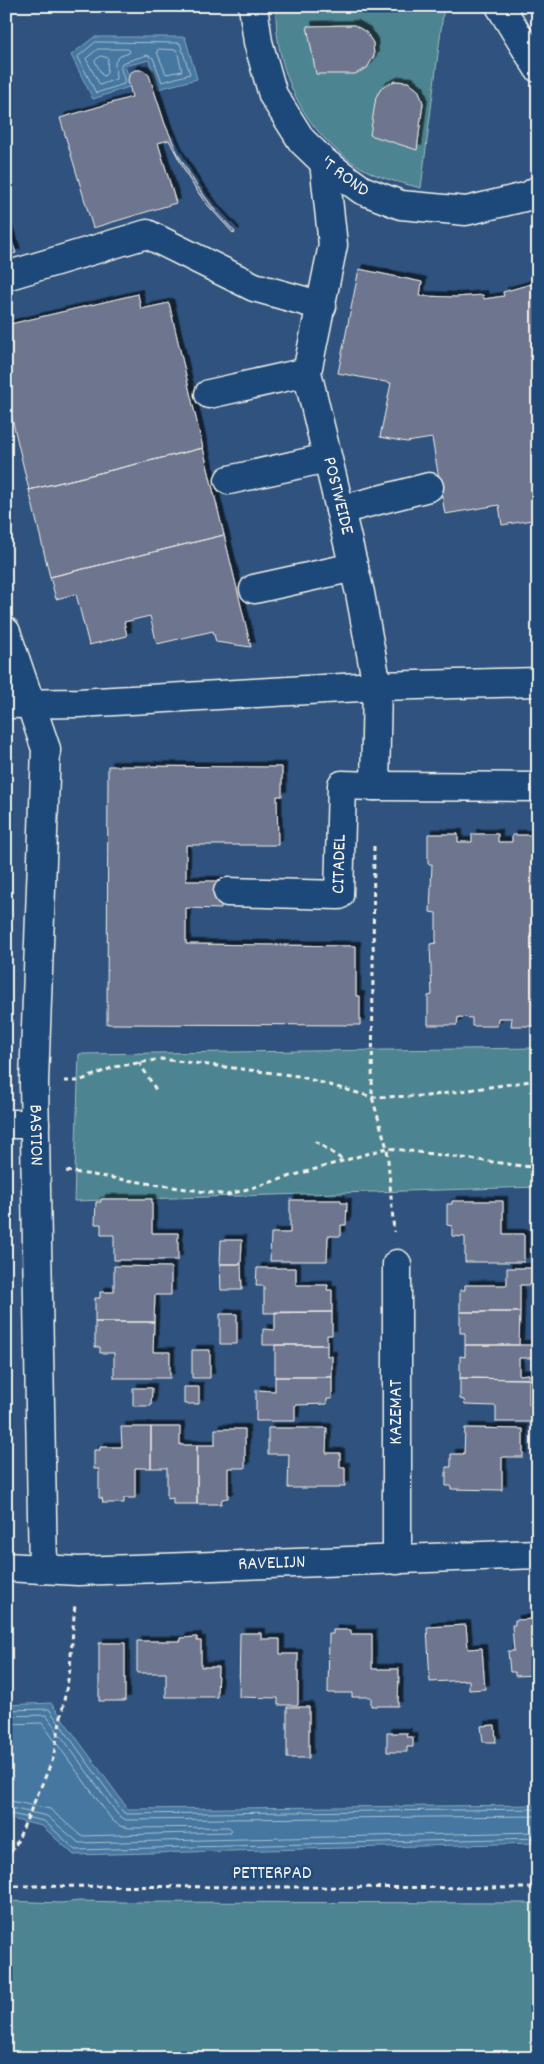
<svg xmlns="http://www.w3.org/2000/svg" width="544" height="2064" font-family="Dekko,sans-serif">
<defs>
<filter id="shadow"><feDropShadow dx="4.5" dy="-4.5" stdDeviation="0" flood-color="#0009"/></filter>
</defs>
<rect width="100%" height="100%" fill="#2f537e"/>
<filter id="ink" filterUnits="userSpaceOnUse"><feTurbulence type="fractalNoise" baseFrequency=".02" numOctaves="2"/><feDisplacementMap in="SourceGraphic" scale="10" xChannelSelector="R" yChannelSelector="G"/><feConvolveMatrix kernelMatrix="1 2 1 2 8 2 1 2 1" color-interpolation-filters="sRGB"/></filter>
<g filter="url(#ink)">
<!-- green -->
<path fill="#4e8492" stroke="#a1babd" d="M 276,6 L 444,6 L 421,188 C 406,184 391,181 376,175 C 310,146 274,76 276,6 Z
M 538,1048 L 538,1187 L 74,1201 L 79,1054 Z
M 6,1901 L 61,1903 L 79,1901 L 122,1902 L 538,1903 L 538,2058 L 6,2058 Z"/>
<!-- water -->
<path fill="#4477a1" stroke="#8aa8bd" d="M 94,37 L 185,37 L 197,79 L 158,89 L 149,60 L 125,66 L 132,86 L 93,99 L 71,55 Z
M 51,1703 L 128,1809 L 538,1805 L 538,1843 L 74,1855 L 42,1826 L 6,1818 L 6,1705 Z"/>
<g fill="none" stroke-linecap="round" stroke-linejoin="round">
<!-- shore -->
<path stroke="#aec0cc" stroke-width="1" d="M 96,42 L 180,43 L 190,74 L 162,82 L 153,58 L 147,55 L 122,63 C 118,70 126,77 124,84 L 96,93 L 78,57 Z
M 98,49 L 128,49 L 130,51 L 129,53 L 120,56 L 115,62 L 116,79 L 100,85 L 86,59 Z
M 159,49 L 177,50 L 182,71 L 166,74 L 157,52 Z
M 101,56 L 108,58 L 107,73 L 104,76 L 102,75 L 95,61 Z
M 6,1710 L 49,1709 L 123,1812 L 127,1814 L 538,1809
M 6,1716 L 46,1715 L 118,1815 L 126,1820 L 538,1816
M 6,1724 L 42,1723 L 112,1820 L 120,1826 L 129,1828 L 229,1827 L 232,1830 L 230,1832 L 81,1836 L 50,1809 L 6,1800
M 6,1807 L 47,1816 L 79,1843 L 538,1832
M 6,1813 L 44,1821 L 76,1850 L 538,1838"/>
</g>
<!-- building -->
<path fill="#6d758f" stroke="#f4f1e8" filter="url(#shadow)" d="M 354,25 L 366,32 L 373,43 L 374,56 L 367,68 L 355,74 L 316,74 L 307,26 Z
M 135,70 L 143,70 L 149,75 L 165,124 L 179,156 L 195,183 L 214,209 L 235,232 L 234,234 L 204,201 L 189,179 L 169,140 L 158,143 L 176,203 L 93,228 L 60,118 L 132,97 L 128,80 L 130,73 Z
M 395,81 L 408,82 L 419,91 L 423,103 L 417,150 L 370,135 L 376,97 L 382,87 Z
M 6,225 L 16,253 L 6,256 Z
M 359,269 L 422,282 L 420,296 L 456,297 L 483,295 L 484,299 L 504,296 L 503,292 L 538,282 L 538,519 L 502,525 L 499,505 L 445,514 L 432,438 L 407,442 L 380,437 L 391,383 L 338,373 Z
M 138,294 L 141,309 L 169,303 L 203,448 L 29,490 L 6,393 L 6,325 Z
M 203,448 L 224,535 L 50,577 L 29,490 Z
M 224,535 L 251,647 L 216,642 L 213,631 L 157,644 L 150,616 L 124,622 L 127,636 L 89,645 L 76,594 L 56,599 L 50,577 Z
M 108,766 L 282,767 L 282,796 L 277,796 L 278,845 L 186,845 L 186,881 L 221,881 L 221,909 L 186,908 L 186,944 L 356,946 L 356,996 L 360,996 L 360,1025 L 107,1024 Z
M 428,834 L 458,834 L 458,842 L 472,842 L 472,834 L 498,834 L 498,842 L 512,842 L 512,835 L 538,835 L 537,1026 L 511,1026 L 512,1018 L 498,1018 L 497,1026 L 472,1026 L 472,1018 L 458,1017 L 457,1025 L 428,1025 L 428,996 L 432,995 L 430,944 L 436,943 L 436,913 L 430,912 L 432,864 L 428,864 Z
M 101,1199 L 152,1199 L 152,1233 L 178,1233 L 178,1260 L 114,1260 L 114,1235 L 101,1235 L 101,1224 L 95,1224 L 96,1202 L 101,1202 Z
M 290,1200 L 341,1200 L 341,1203 L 347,1203 L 346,1225 L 341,1225 L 341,1236 L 328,1236 L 327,1261 L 270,1261 L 271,1233 L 290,1233 Z
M 452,1201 L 503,1201 L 503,1234 L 524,1234 L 524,1262 L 465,1262 L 465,1237 L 452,1236 L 452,1226 L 447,1225 L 447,1204 L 452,1204 Z
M 221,1240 L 242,1240 L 241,1264 L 220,1264 Z
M 220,1264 L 241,1264 L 242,1290 L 221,1290 Z
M 114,1266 L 171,1267 L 171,1295 L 155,1295 L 154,1322 L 95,1322 L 95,1298 L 100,1298 L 100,1292 L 114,1292 Z
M 257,1268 L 296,1268 L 296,1285 L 328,1285 L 327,1290 L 332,1290 L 332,1312 L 264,1313 L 264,1286 L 256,1286 Z
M 507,1268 L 538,1268 L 538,1285 L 520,1285 L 520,1312 L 460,1312 L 460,1290 L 465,1290 L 465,1285 L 507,1285 Z
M 275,1312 L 332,1312 L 332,1335 L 327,1335 L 327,1345 L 263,1345 L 263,1329 L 275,1330 Z
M 460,1312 L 520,1312 L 519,1345 L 465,1345 L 465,1333 L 460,1333 Z
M 220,1314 L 237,1314 L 237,1344 L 220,1344 Z
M 95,1322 L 154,1322 L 153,1352 L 170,1352 L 170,1378 L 114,1378 L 114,1353 L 100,1353 L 100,1347 L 95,1347 Z
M 275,1345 L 327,1345 L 327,1356 L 332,1356 L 332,1377 L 275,1377 Z
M 465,1345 L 538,1345 L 537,1358 L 519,1358 L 519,1375 L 529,1374 L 529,1379 L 460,1378 L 460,1356 L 465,1357 Z
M 192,1350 L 210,1350 L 210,1378 L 192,1378 Z
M 275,1377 L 332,1377 L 332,1399 L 327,1399 L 327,1404 L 295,1405 L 295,1421 L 256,1421 L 256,1390 L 275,1391 Z
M 460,1378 L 529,1379 L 529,1405 L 536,1405 L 536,1422 L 496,1422 L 496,1406 L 465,1405 L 464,1400 L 460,1399 Z
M 184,1387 L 199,1387 L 199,1404 L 184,1404 Z
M 133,1388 L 152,1388 L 151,1406 L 133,1406 Z
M 121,1427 L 151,1427 L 151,1468 L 135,1468 L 135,1498 L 124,1498 L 124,1503 L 103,1503 L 102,1498 L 99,1498 L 99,1469 L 94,1469 L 94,1450 L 100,1450 L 100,1447 L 122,1447 Z
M 151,1427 L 180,1427 L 180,1445 L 197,1445 L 197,1504 L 173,1504 L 173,1498 L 167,1499 L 167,1468 L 151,1468 Z
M 268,1428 L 327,1428 L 326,1453 L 340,1453 L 340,1467 L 345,1467 L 345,1486 L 340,1486 L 340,1488 L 288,1488 L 289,1454 L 268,1454 Z
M 465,1428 L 523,1429 L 523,1457 L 502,1457 L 502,1490 L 451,1489 L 451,1486 L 446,1486 L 446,1467 L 451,1467 L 451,1454 L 464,1454 Z
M 215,1429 L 245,1429 L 245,1468 L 228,1468 L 228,1498 L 222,1499 L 221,1504 L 197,1504 L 197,1445 L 215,1445 Z
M 537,1619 L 538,1675 L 515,1676 L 515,1672 L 510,1672 L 508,1651 L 514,1651 L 512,1625 L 515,1625 L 515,1620 Z
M 466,1625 L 468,1649 L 482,1648 L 485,1689 L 469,1690 L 469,1680 L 430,1682 L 427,1627 Z
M 333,1630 L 351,1630 L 351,1634 L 372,1634 L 372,1669 L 399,1669 L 398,1706 L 371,1706 L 371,1697 L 352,1697 L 352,1693 L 328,1693 L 329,1634 L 333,1634 Z
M 240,1633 L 261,1633 L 261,1639 L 280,1639 L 280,1654 L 298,1654 L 298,1705 L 278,1705 L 278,1698 L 239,1697 Z
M 197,1637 L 197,1641 L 201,1641 L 201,1667 L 218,1667 L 217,1697 L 166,1697 L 166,1673 L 137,1673 L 137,1641 L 181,1641 L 181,1638 Z
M 99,1643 L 125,1643 L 125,1701 L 99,1701 Z
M 287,1707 L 309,1707 L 309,1758 L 287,1758 Z
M 495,1725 L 496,1742 L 483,1742 L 481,1726 Z
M 387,1733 L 407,1733 L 406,1737 L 413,1737 L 413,1747 L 407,1747 L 407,1752 L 387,1752 Z"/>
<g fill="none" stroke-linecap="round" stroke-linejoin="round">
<!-- minor casing -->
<g stroke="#f4f1e8" stroke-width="31">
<g id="minor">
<path id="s1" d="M 253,6 L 258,42 L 273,95 L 302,141 L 324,162 L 362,190 L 401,205 L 466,211 L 529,196 L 538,190"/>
<path d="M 500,6 L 538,68"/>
<path d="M 6,276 L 147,234 L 254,287 L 322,306"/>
<path d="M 209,394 L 307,372"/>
<path d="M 229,480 L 327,458"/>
<path d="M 340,510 L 429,487"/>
<path d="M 254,589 L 354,567"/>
<path id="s2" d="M 6,632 L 46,749 L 34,1082 L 43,1569"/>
<path d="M 6,704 L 79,703 L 377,686 L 538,682"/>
<path d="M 375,786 L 538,787"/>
<path id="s3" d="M 228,892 L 339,895 L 342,785 L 375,786 L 377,686 L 360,593 L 307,372 L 333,245 L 324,162"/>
<path d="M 6,1124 L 35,1124"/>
<path d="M 397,1560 L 397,1264"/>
<path id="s4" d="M 6,1567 L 78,1571 L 538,1554"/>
</g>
</g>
<!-- path -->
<path stroke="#f4f1e8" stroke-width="3" stroke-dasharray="5 4" stroke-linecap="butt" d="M 374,846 L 372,1097 L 387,1148 L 394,1232
M 139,1062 L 156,1090
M 64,1081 L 79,1081 L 114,1067 L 161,1059 L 298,1076 L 372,1097 L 427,1096 L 538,1080
M 315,1141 L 343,1160
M 66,1171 L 227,1195 L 387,1148 L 538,1168
M 6,1860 L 16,1844 L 53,1759 L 70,1669 L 75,1603
M 6,1886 L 538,1888"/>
<!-- minor -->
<use href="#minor" stroke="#1f4a7a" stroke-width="28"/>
</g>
</g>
<g text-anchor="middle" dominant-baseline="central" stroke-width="5" stroke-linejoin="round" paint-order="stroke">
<!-- street labels -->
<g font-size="19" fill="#f4f1e8" stroke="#1f4a7a">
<text stroke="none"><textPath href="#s1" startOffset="202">'T ROND</textPath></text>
<text transform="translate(337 496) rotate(76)">POSTWEIDE</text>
<text stroke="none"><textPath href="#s3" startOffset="142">CITADEL</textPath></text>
<text stroke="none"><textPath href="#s2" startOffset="510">BASTION</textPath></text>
<text transform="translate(397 1412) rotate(-90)">KAZEMAT</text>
<text stroke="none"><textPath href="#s4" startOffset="266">RAVELIJN</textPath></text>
<text x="272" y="1874">PETTERPAD</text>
</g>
</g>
<!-- margin -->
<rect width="544" height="2064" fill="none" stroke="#1f4a7a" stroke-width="25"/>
<rect x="12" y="12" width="519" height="2039" fill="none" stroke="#f4f1e8" stroke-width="2" filter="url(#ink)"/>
</svg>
